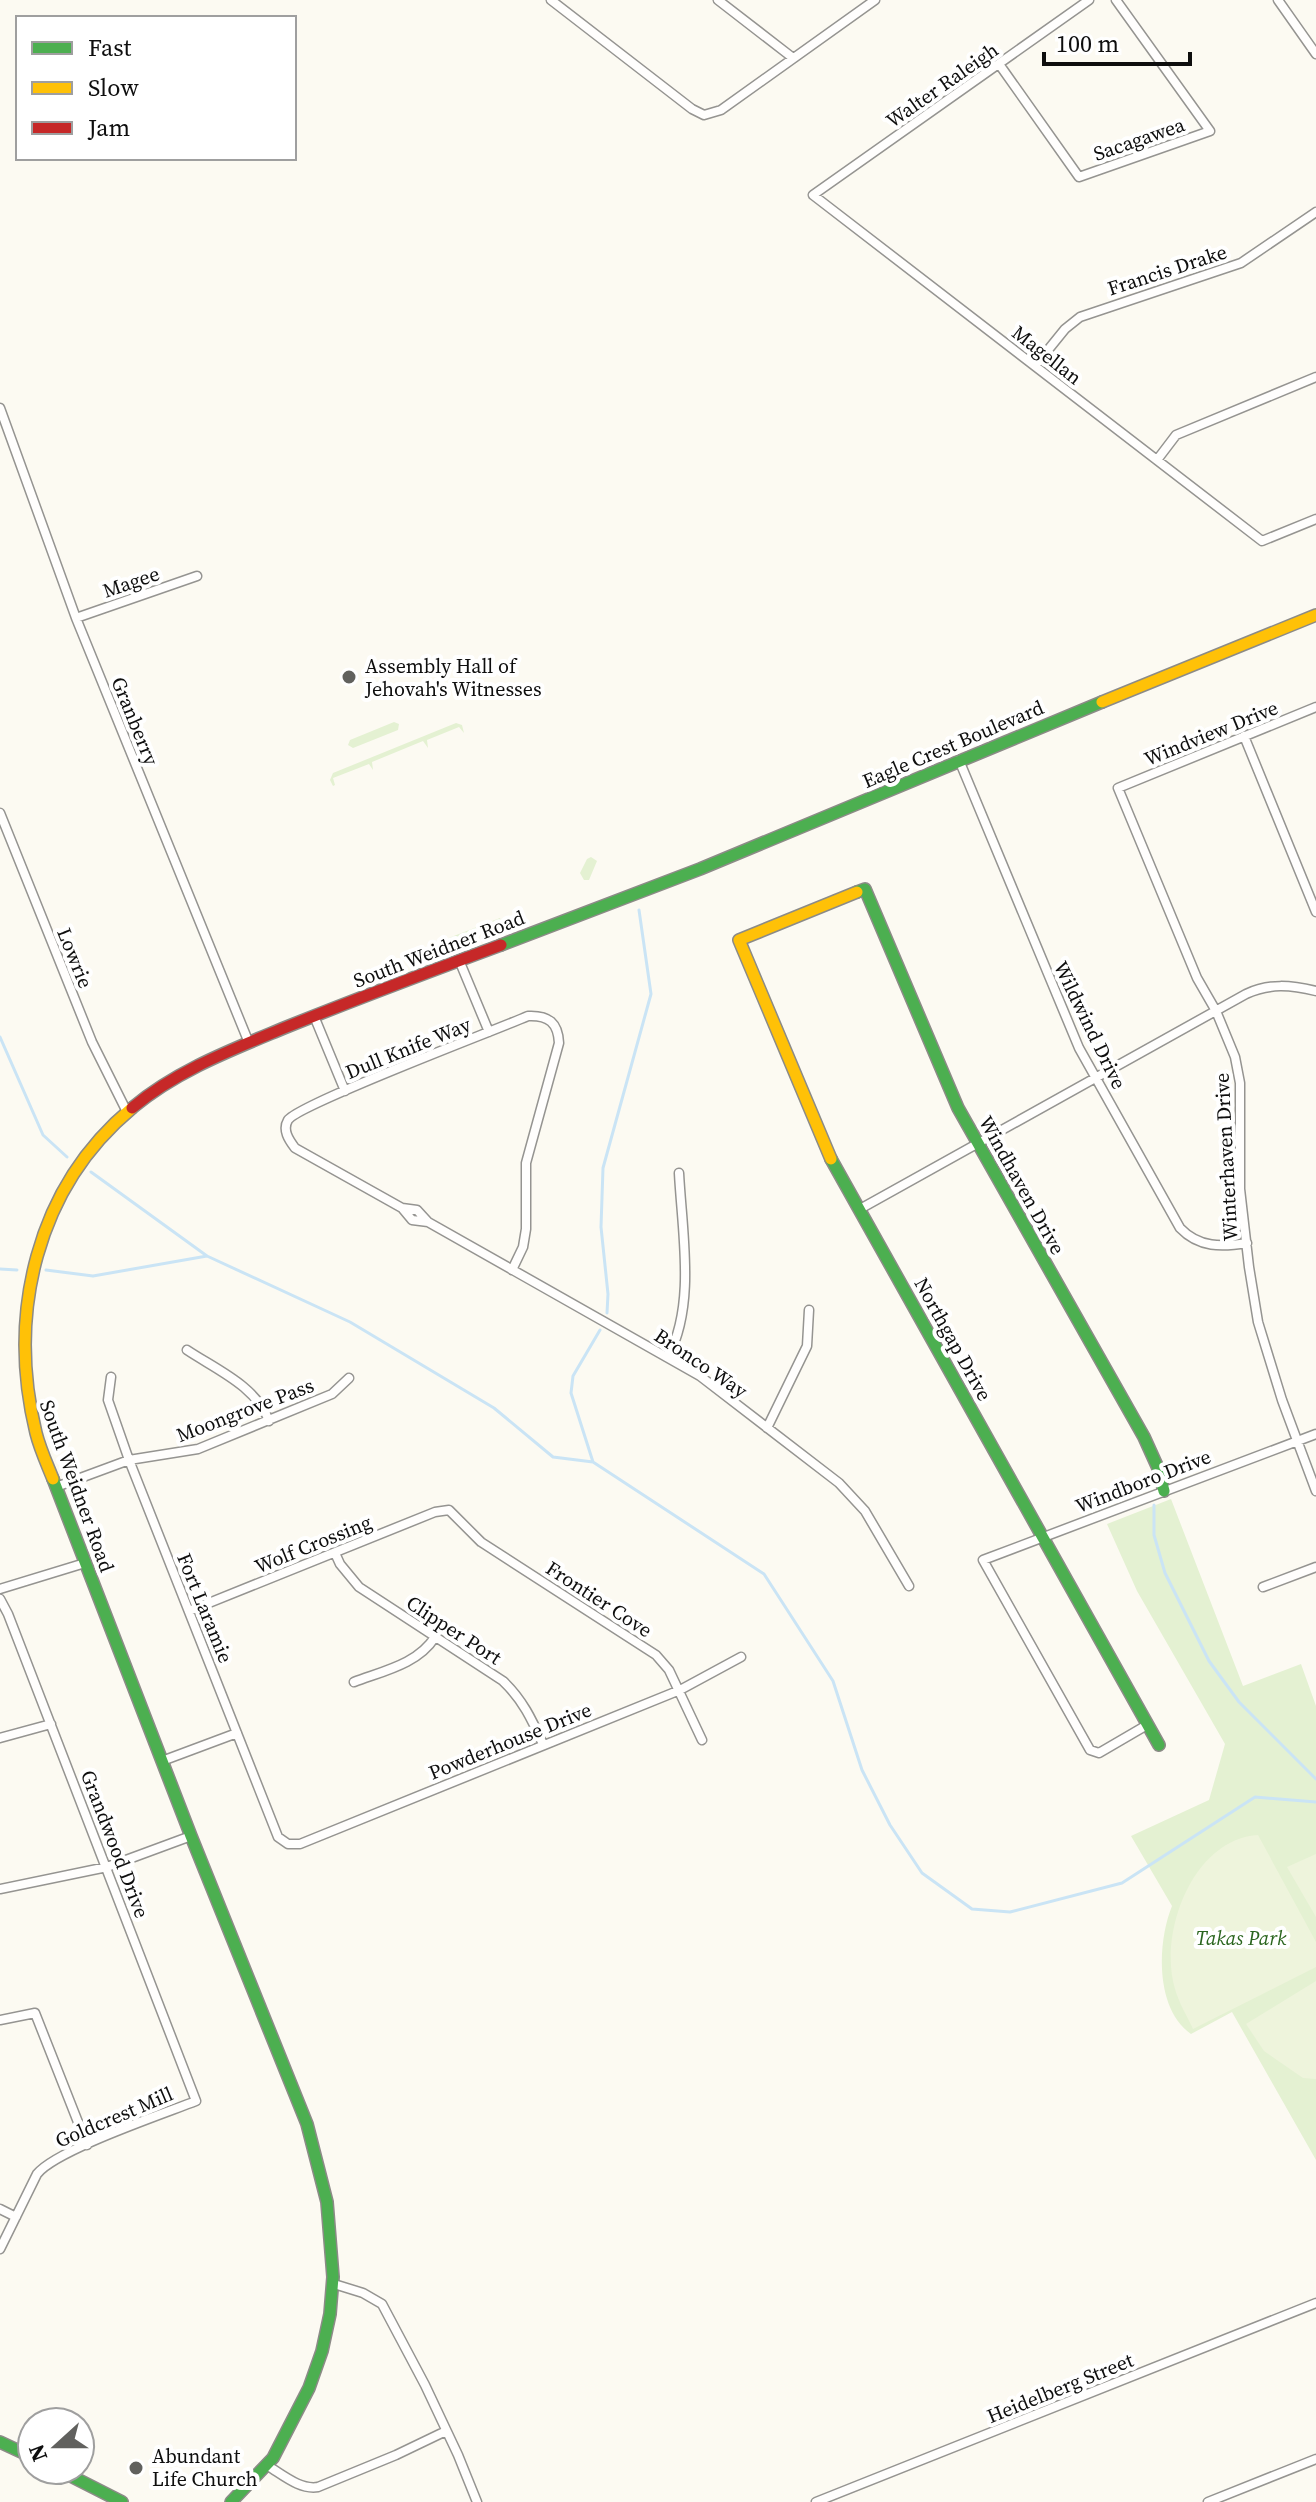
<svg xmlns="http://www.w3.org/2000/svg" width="1316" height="2502" font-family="'Source Serif 4',serif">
<rect width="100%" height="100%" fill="#fcfaf2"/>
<!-- green -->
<path fill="#e4f1d2" d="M 394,722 L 399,724 L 398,730 L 353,748 L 348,745 L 350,740 Z
M 456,723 L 462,725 L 464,733 L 459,727 L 427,740 L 428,748 L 423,741 L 372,762 L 373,770 L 369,764 L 333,778 L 335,785 L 333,786 L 330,780 L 333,773 Z
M 591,857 L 597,861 L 589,880 L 584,880 L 580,873 L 587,859 Z
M 500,918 L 502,924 L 468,935 L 465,939 L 443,947 L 441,941 Z
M 1171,1499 L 1243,1686 L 1301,1664 L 1316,1706 L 1316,2160 L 1232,2012 L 1191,2034 C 1155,2009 1157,1943 1172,1906 L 1131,1836 L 1209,1800 L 1225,1744 L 1137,1591 L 1107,1524 Z"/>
<!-- pitch -->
<path fill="#eef4dc" d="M 1258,1835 L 1316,1942 L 1316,1967 L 1193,2029 C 1187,2016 1179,2003 1175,1989 C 1158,1933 1193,1839 1258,1835 Z
M 1316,1854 L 1316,1917 L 1287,1867 Z
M 1316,1981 L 1316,2079 L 1303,2078 L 1264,2051 L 1246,2024 Z"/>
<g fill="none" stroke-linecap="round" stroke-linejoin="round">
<!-- stream -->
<path stroke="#cae4f5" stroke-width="3" d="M 0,1037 L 43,1135 L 67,1157
M 91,1172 L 207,1256 L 350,1322 L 494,1408 L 553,1457 L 593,1462 L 764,1574 L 833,1681 L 862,1770 L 890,1825 L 922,1873 L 972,1909 L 1010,1912 L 1122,1883 L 1255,1797 L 1316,1802
M 0,1269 L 17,1270
M 46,1270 L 93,1276 L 207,1256
M 607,1313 L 608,1294 L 601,1227 L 603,1168 L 651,994 L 639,910
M 593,1462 L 571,1393 L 573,1376 L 600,1330
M 1154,1505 L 1154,1535 L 1165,1573 L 1209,1661 L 1239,1702 L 1316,1779"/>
<!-- street casing -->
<g stroke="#959491" stroke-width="11">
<path id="street" d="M 551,0 L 692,109 L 704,115 L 721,110 L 875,0
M 718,0 L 793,58
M 1089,0 L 813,195 L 1262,541 L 1316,519
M 1278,0 L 1316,54
M 999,64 L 1079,177 L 1210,131 L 1116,0
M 1035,366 L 1065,329 L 1080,317 L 1241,263 L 1316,212
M 0,408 L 76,618 L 249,1043
M 1157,460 L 1176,435 L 1316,377
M 76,618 L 197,576
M 1316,707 L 1118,788 L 1197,978 L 1216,1011 L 1235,1057 L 1240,1083 L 1240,1189 L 1249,1267 L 1258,1322 L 1282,1400 L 1316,1491
M 1244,736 L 1316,912
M 959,760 L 1079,1048 L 1180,1228 C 1199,1248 1222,1247 1247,1243
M 0,813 L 92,1042 L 127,1112
M 459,960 L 489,1032
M 314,1016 L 345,1091
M 402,1208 L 417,1210 L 428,1222 L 700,1376 L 839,1483 L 865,1511 L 909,1586
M 860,1209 L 1246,994 C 1269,983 1291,985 1316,991
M 428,1222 L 412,1220 L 402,1208 L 295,1148 C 289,1140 282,1130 288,1120 C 299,1104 496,1030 528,1016 C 549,1015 558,1023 559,1043 L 526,1163 L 526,1229 L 523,1247 L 512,1270
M 187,1350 C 217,1370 256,1386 269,1421
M 668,1357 C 696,1304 682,1232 679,1173
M 111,1377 L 108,1400 L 129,1460 L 278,1837 L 288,1844 L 300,1844 L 680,1690 L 741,1657
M 767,1428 L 807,1346 L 809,1310
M 56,1487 L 129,1460 L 198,1449 L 332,1394 L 349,1378
M 335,1553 L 340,1564 L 359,1587 L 503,1681 C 523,1700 532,1720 543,1744
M 1263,1587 L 1316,1567
M 0,1589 L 85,1563
M 0,1599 L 8,1614 L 196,2101 C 163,2114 56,2150 37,2174 L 0,2249
M 189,1611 L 435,1512 L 449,1510 L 481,1542 L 656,1655 L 669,1670 L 702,1740
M 354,1682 C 383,1671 418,1664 435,1637
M 1147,1725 L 1099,1753 L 1090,1750 L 983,1560 L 1316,1434
M 0,1738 L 51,1724
M 162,1761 L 237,1733
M 0,1889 L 107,1867 L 191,1836
M 0,2020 L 35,2013 L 87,2145
M 0,2209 L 16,2217
M 334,2284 L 363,2293 L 382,2304 L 425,2385 L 458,2455 L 477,2502
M 268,2466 C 283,2475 300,2490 318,2487 L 396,2455 L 446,2431
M 816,2502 L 1316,2303
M 1208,2502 L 1316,2459"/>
</g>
<!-- fast casing -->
<g stroke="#8c8b87" stroke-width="14">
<path id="fast" d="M 857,892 L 865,889 L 958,1108 L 1144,1437 L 1158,1468 L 1164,1491
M 501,945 L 700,869 L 1102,702
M 831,1159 L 1159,1745
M 53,1479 L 191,1836 L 307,2124 L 327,2202 L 333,2277 L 330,2314 L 322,2351 L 309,2388 L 273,2458 L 231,2502
M 0,2442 L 32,2457
M 59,2470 L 122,2502"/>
</g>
<!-- slow casing -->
<g stroke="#8c8b87" stroke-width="14">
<path id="slow" d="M 1102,702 L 1316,615
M 831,1159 L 739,940 L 857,892
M 53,1479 C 47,1464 40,1449 36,1433 C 7,1314 36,1188 132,1108"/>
</g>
<!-- jam casing -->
<g stroke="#8c8b87" stroke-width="14">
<path id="jam" d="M 132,1108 C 176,1071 231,1050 284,1028 C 356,999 428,972 501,945"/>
</g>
<!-- street -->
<use href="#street" stroke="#fffefd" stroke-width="8"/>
<!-- fast -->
<use href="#fast" stroke="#4caf50" stroke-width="11"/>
<!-- slow -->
<use href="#slow" stroke="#ffc107" stroke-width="11"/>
<!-- jam -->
<use href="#jam" stroke="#c62828" stroke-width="11"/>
</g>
<!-- markers -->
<g fill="#61615e" stroke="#fff" stroke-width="3">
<circle cx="349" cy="677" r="8"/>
<circle cx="136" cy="2468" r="8"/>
</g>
<g text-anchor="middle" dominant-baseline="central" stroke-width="8" stroke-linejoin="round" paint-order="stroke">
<!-- street labels -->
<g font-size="20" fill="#0e0e0e" stroke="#fff">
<text transform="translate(942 85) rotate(-35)">Walter Raleigh</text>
<text transform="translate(1139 139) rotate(-19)">Sacagawea</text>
<text transform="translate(1167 270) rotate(-18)">Francis Drake</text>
<text transform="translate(1047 355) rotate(38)">Magellan</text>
<text transform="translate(131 582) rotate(-19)">Magee</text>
<text transform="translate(135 721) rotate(68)">Granberry</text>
<text transform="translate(1211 733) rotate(-22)">Windview Drive</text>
<text transform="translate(953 744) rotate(-23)">Eagle Crest Boulevard</text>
<text transform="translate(439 949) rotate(-21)">South Weidner Road</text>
<text transform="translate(75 958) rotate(68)">Lowrie</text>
<text transform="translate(1090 1025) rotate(64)">Wildwind Drive</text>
<text transform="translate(408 1048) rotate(-22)">Dull Knife Way</text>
<text transform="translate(1226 1157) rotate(-93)">Winterhaven Drive</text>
<text transform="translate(1022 1185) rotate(61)">Windhaven Drive</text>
<text transform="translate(953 1339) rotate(61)">Northgap Drive</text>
<text transform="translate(701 1363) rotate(34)">Bronco Way</text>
<text transform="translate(245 1410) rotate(-21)">Moongrove Pass</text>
<text transform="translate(1143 1481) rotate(-21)">Windboro Drive</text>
<text transform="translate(77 1486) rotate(70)">South Weidner Road</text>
<text transform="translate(313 1544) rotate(-22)">Wolf Crossing</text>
<text transform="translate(599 1599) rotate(33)">Frontier Cove</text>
<text transform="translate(205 1608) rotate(68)">Fort Laramie</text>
<text transform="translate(454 1630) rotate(33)">Clipper Port</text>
<text transform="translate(510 1741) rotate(-22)">Powderhouse Drive</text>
<text transform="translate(115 1844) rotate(69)">Grandwood Drive</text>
<text transform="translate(114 2117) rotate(-23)">Goldcrest Mill</text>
<text transform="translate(1060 2388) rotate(-22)">Heidelberg Street</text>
</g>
<!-- poi labels -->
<g font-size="20" fill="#0e0e0e" stroke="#fff" text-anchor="start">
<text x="365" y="666">Assembly Hall of<tspan x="365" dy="23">Jehovah's Witnesses</tspan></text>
<text x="152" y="2456">Abundant<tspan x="152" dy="23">Life Church</tspan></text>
</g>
<!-- park labels -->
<g font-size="20" font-style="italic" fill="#2a651e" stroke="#fff">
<text x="1241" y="1938">Takas Park</text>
</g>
</g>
<!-- legend -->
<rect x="16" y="16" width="280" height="144" fill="#ffffff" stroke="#9f9f9f" stroke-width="2"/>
<rect x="32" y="42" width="40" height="12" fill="#4caf50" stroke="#9f9f9f" stroke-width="2"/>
<text x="88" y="56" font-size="24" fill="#0e0e0e">Fast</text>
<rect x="32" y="82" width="40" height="12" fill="#ffc107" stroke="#9f9f9f" stroke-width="2"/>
<text x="88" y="96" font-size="24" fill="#0e0e0e">Slow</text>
<rect x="32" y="122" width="40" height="12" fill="#c62828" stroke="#9f9f9f" stroke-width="2"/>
<text x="88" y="136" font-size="24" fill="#0e0e0e">Jam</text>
<!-- north arrow -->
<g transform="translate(56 2446) rotate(249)"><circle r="38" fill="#ffffff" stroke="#9f9f9f" stroke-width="2"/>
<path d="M0-6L14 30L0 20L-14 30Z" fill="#61615e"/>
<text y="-12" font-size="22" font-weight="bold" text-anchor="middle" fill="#0e0e0e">N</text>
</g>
<!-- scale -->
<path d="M1044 52v12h146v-12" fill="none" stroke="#0e0e0e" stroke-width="4"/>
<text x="1056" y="52" font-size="24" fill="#0e0e0e" stroke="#ffffff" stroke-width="6" paint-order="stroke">100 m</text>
</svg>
